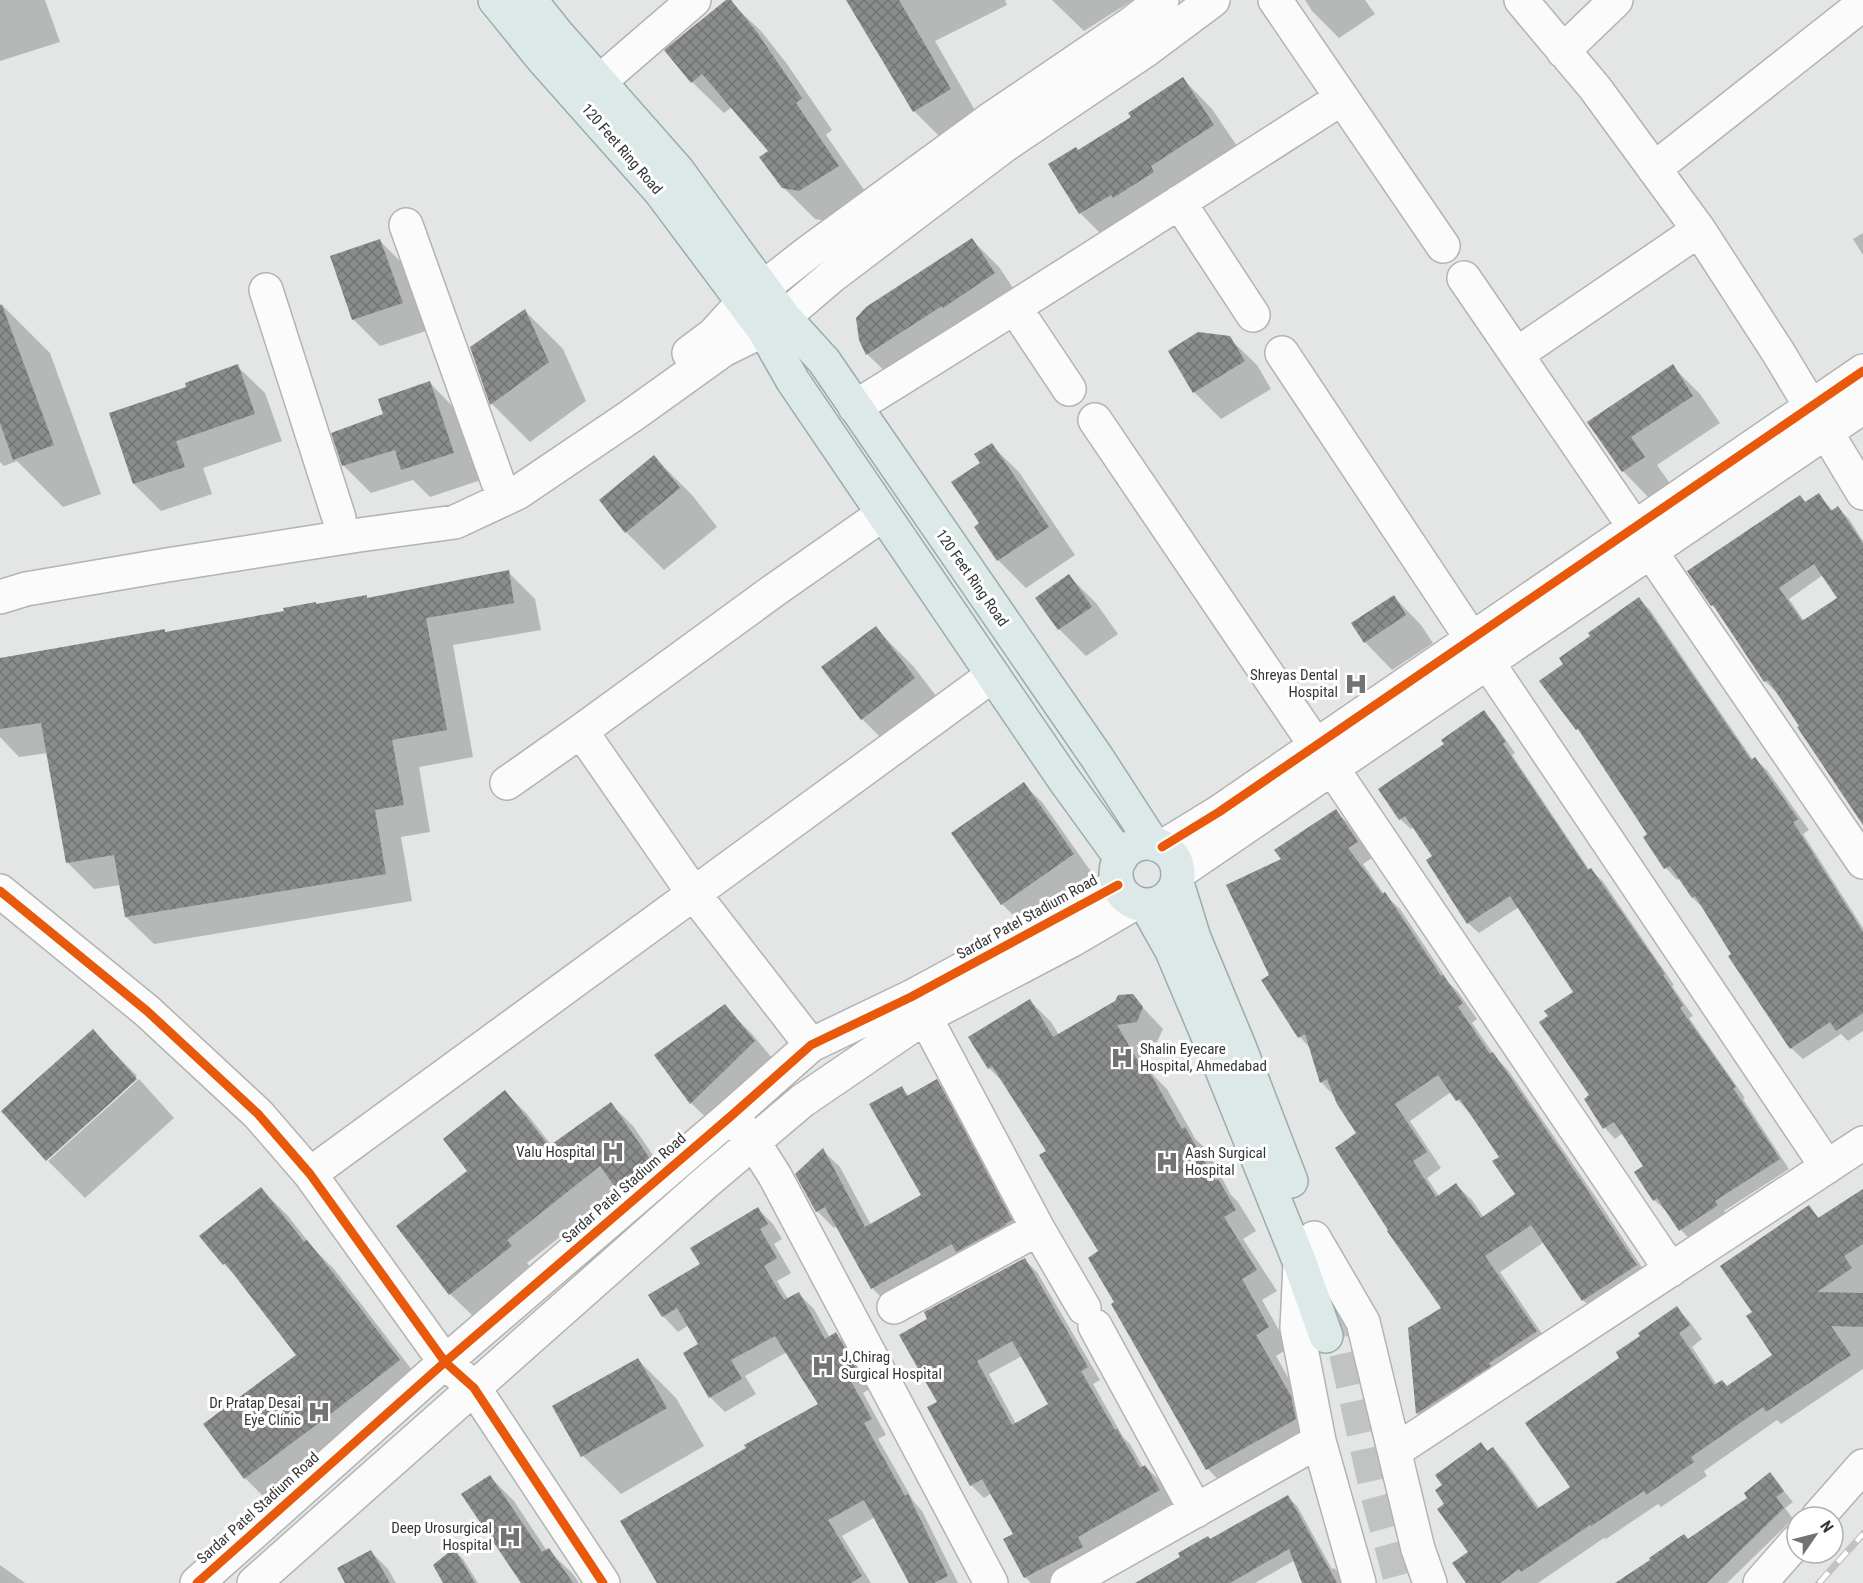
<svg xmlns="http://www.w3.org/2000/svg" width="1863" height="1583" font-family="'Roboto Condensed',sans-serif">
<defs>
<pattern id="building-cross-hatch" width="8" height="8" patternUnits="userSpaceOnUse" patternTransform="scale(1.5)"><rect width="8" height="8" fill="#8b8c8c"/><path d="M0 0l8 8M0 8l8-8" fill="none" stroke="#727373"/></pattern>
</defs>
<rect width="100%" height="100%" fill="#e4e5e5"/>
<!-- shadow -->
<path fill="#0003" fill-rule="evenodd" d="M 0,0 L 45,0 L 60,42 L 0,61 Z
M 728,0 L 761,31 L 787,64 L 832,130 L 826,135 L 869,197 L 831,222 L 815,219 L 783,187 L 770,151 L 732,107 L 724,113 L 692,82 L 667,50 Z
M 848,0 L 1005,0 L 1007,5 L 935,41 L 981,121 L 946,143 L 914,111 Z
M 1052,0 L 1133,0 L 1084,31 Z
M 1305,0 L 1365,0 L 1375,14 L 1339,38 L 1312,11 Z
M 1183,79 L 1212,109 L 1243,155 L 1110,243 L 1080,213 L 1051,165 L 1078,151 L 1133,118 Z
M 1863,233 L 1863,255 L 1853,239 Z
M 972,240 L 999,267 L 1021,300 L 895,381 L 867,354 Z
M 380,241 L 407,268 L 429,330 L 380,346 L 353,319 Z
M 1,304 L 50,353 L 101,494 L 63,507 L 17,461 L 4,466 L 0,462 L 0,305 Z
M 525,311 L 563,349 L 586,401 L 530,442 L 492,404 Z
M 1229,338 L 1257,365 L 1271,389 L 1221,419 L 1194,392 Z
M 237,366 L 265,393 L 282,441 L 203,468 L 212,494 L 161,511 L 134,484 L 188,388 Z
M 1672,366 L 1700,394 L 1720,423 L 1657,465 L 1671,485 L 1650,499 L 1623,471 L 1589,422 Z
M 430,383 L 457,411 L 481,480 L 430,497 L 413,480 L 371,493 L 343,465 L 385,415 Z
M 991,445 L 1019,472 L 1075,555 L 1026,588 L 998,560 L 976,527 L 981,524 L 982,463 Z
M 654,457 L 692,495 L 717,527 L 664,570 L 626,532 Z
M 1819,495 L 1833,511 L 1838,508 L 1849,519 L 1863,541 L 1863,821 L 1777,691 L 1776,692 L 1765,681 L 1721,614 L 1712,605 L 1800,497 L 1807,503 ZM 1823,575 L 1839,599 L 1804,621 L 1789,599 Z
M 508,572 L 535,599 L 541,630 L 453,645 L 473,757 L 419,767 L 430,832 L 401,837 L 412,901 L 154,944 L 126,917 L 121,885 L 94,889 L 67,862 L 48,753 L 19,757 L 0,737 L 0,659 L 164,631 L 167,633 L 366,597 L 369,599 Z
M 1069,576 L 1096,603 L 1118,634 L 1086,656 L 1059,629 Z
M 1394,597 L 1421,625 L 1433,643 L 1392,670 L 1365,642 L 1353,624 Z
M 1639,599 L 1650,610 L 1753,760 L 1755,759 L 1767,770 L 1809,830 L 1803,834 L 1863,928 L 1863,1031 L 1848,1041 L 1841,1034 L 1803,1059 L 1791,1048 L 1730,956 L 1733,954 L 1704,909 L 1693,898 L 1680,878 L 1677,880 L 1666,868 L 1645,837 L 1649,834 L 1584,735 L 1578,729 L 1565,664 Z
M 875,628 L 914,667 L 952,717 L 900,757 L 862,719 Z
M 1484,712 L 1494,723 L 1515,753 L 1512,755 L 1590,871 L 1602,880 L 1674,985 L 1672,986 L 1693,1016 L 1689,1018 L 1745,1098 L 1743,1099 L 1789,1169 L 1724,1211 L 1727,1216 L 1691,1240 L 1681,1230 L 1667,1209 L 1665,1210 L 1654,1200 L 1636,1173 L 1645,1167 L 1623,1133 L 1615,1139 L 1605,1128 L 1586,1099 L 1591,1096 L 1575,992 L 1519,907 L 1479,933 L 1468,923 L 1434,856 L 1414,827 L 1411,829 L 1400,819 L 1446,745 Z
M 1023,784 L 1042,802 L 1092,873 L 1021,923 L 1002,904 Z
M 1335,811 L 1351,826 L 1372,858 L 1363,864 L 1384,894 L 1400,909 L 1450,984 L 1458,992 L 1477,1019 L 1472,1023 L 1497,1059 L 1508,1070 L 1597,1199 L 1651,1281 L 1599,1316 L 1583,1300 L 1544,1242 L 1537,1247 L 1500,1272 L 1551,1347 L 1433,1429 L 1418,1414 L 1409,1329 L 1443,1308 L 1358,1134 L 1335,1097 L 1321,1082 L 1310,1048 L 1300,1037 L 1271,975 L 1283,860 ZM 1451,1092 L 1472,1116 L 1501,1157 L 1518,1194 L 1484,1218 L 1472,1200 L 1456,1185 L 1439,1196 L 1427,1178 L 1441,1168 L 1410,1121 Z
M 1132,996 L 1163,1029 L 1157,1042 L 1136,1045 L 1154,1076 L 1167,1089 L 1196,1140 L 1206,1149 L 1231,1195 L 1238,1202 L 1256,1231 L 1243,1239 L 1277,1291 L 1262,1300 L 1289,1348 L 1276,1356 L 1311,1418 L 1316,1440 L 1228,1490 L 1208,1469 L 1116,1303 L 1100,1252 L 1048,1151 L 1005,1084 L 989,1068 L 1030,1001 L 1051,1022 L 1059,1035 Z
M 724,1006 L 752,1034 L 781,1069 L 719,1130 L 691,1103 L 656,1056 Z
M 93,1031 L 137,1076 L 47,1158 Z
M 139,1079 L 174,1118 L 85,1198 L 48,1161 Z
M 936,1081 L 953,1097 L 1027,1237 L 889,1305 L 873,1289 L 837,1226 L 834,1228 L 817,1211 L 823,1151 L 840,1167 L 871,1225 L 923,1196 L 901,1088 L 909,1096 Z
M 505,1092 L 527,1114 L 552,1146 L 611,1104 L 633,1126 L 672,1183 L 619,1190 L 527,1263 L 532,1269 L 472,1315 L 450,1294 L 470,1171 Z
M 261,1189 L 288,1216 L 314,1249 L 334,1269 L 426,1388 L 272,1505 L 245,1478 L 298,1355 L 242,1283 L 224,1264 L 201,1236 Z
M 1863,1190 L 1863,1369 L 1781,1424 L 1777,1420 L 1704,1471 L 1707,1476 L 1661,1507 L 1658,1504 L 1606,1539 L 1604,1538 L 1538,1583 L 1468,1583 L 1470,1552 L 1446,1504 L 1481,1444 L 1489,1452 L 1493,1449 L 1506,1462 L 1540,1509 L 1572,1488 L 1621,1358 L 1642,1337 L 1676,1308 L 1690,1322 L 1702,1339 L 1692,1347 L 1717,1385 L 1728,1388 L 1774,1356 L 1754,1312 L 1809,1207 L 1820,1219 Z
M 758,1209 L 773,1224 L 782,1239 L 774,1244 L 791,1273 L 777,1281 L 788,1299 L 798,1293 L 814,1309 L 830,1338 L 836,1334 L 851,1349 L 872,1388 L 863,1393 L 886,1435 L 878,1439 L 914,1502 L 922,1511 L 958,1583 L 911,1583 L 875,1517 L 842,1536 L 871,1583 L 660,1583 L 820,1405 L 787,1352 L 745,1376 L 756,1394 L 725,1412 L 710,1397 L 700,1344 L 689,1325 L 678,1332 L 663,1316 L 702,1264 Z
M 1024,1259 L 1037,1272 L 1100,1380 L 1093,1384 L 1123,1437 L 1130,1444 L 1143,1467 L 1145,1466 L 1158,1479 L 1172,1503 L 1089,1551 L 1095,1560 L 1051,1583 L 1031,1583 L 1025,1577 L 1015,1534 L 992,1493 L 984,1498 L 971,1485 L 939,1402 ZM 1022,1356 L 1051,1404 L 1016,1424 L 989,1374 Z
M 638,1360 L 676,1398 L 704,1446 L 621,1494 L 583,1456 Z
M 1770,1474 L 1793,1502 L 1785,1508 L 1793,1519 L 1727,1583 L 1618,1583 L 1689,1541 L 1749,1498 Z
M 490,1477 L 514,1501 L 547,1551 L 548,1550 L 573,1574 L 579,1583 L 523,1583 Z
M 1288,1497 L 1297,1506 L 1332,1569 L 1334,1568 L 1343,1577 L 1345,1583 L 1304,1583 L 1295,1560 L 1255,1583 L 1138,1583 Z
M 454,1550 L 463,1559 L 478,1583 L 445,1583 Z
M 371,1552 L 388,1569 L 396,1583 L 346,1583 Z
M 0,1565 L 25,1583 L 0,1583 Z"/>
<!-- building -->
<path fill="url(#building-cross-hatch)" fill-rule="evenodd" d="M 726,0 L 731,0 L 756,31 L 802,98 L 796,103 L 839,166 L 799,191 L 782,188 L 759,157 L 768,151 L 702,74 L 691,83 L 664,50 Z
M 846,0 L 899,0 L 951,89 L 913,112 Z
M 1183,77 L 1214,125 L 1151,166 L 1154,172 L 1113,198 L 1111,195 L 1079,214 L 1048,164 L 1076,147 L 1078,150 L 1131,117 L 1128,113 Z
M 972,238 L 995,273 L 943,308 L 942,306 L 866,355 L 859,340 L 856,318 L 866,307 Z
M 380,239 L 403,303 L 352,320 L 330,256 Z
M 0,305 L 2,305 L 54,445 L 13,460 L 0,423 Z
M 525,309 L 549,362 L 490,405 L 470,347 Z
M 1198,332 L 1230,336 L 1245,361 L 1193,393 L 1168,351 Z
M 238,364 L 255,414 L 176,441 L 185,467 L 133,484 L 109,413 L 186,387 L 185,383 Z
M 1673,364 L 1693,396 L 1631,437 L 1645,457 L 1622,472 L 1587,422 Z
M 430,381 L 454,453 L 401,470 L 395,450 L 342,466 L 331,433 L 383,414 L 378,399 Z
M 992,443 L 1049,527 L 997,561 L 974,527 L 979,523 L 951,482 L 980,463 L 974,454 Z
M 654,455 L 680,488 L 625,533 L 599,500 Z
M 1819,493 L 1831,511 L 1838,506 L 1863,544 L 1863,825 L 1797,727 L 1799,726 L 1768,680 L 1764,682 L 1731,632 L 1713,605 L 1711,606 L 1687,571 L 1800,495 L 1805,502 ZM 1814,564 L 1837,598 L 1802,621 L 1779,588 Z
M 509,570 L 514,603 L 426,618 L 447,730 L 392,740 L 404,805 L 375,810 L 386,874 L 125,917 L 114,855 L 66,863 L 41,723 L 0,729 L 0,658 L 165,629 L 165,632 L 284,611 L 283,608 L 316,602 L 316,604 L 367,595 L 367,598 Z
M 1069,574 L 1092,607 L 1058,630 L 1035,598 Z
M 1394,595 L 1406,615 L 1364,643 L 1351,623 Z
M 1639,597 L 1751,760 L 1755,757 L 1798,819 L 1793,822 L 1863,932 L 1863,1013 L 1836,1031 L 1830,1022 L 1790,1049 L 1728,956 L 1731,954 L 1695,896 L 1692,898 L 1670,866 L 1664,869 L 1643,837 L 1647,834 L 1578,729 L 1576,730 L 1539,681 L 1563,664 L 1559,658 L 1590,636 L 1588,633 Z
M 876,626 L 915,678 L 861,720 L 821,667 Z
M 1484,710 L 1506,742 L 1503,744 L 1588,870 L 1591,868 L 1665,974 L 1663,975 L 1683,1005 L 1680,1008 L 1736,1087 L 1733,1088 L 1780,1159 L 1715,1201 L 1718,1205 L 1679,1231 L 1657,1198 L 1653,1201 L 1634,1172 L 1643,1166 L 1614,1122 L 1603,1129 L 1584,1099 L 1589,1095 L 1539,1022 L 1548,1016 L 1544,1011 L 1573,992 L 1510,896 L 1467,924 L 1426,860 L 1432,856 L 1405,816 L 1399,820 L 1378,789 L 1444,744 L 1441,740 Z
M 1024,782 L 1074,854 L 1001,905 L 951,833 Z
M 1336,809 L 1358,842 L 1348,848 L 1382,894 L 1385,892 L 1441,976 L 1443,975 L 1463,1003 L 1458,1007 L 1490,1054 L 1493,1052 L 1582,1182 L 1637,1265 L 1582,1301 L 1531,1225 L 1521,1232 L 1485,1256 L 1537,1331 L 1489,1363 L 1491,1366 L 1416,1414 L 1408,1328 L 1441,1308 L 1387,1231 L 1388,1230 L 1335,1148 L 1356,1133 L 1337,1104 L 1327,1079 L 1320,1083 L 1305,1034 L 1298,1038 L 1261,980 L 1269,975 L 1226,885 L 1281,859 L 1274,850 ZM 1438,1075 L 1456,1101 L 1460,1099 L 1499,1157 L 1492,1161 L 1515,1194 L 1481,1218 L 1456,1183 L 1436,1197 L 1413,1161 L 1427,1152 L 1395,1104 Z
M 1133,994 L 1143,1007 L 1137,1022 L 1117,1025 L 1142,1068 L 1146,1066 L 1182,1129 L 1185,1127 L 1216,1181 L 1218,1179 L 1236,1210 L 1224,1217 L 1257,1270 L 1242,1279 L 1269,1327 L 1256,1335 L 1291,1396 L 1296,1419 L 1206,1470 L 1111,1304 L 1114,1302 L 1088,1258 L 1098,1251 L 1039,1155 L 1046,1151 L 992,1066 L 988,1069 L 968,1037 L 1030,999 L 1053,1037 L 1115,1001 L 1118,995 Z
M 725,1004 L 755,1041 L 690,1104 L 654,1055 Z
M 93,1029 L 137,1079 L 46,1161 L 1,1111 Z
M 937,1079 L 1012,1220 L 1005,1224 L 1006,1225 L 956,1252 L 952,1244 L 871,1289 L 825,1207 L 816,1212 L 795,1174 L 823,1148 L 865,1227 L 921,1195 L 869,1104 L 902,1086 L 907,1096 Z
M 505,1090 L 549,1146 L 611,1102 L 651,1160 L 617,1190 L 600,1166 L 507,1240 L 512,1246 L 449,1295 L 396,1226 L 467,1171 L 443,1139 Z
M 261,1187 L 304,1242 L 307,1240 L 330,1269 L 400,1360 L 328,1416 L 244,1479 L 203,1424 L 296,1355 L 225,1263 L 223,1265 L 199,1236 Z
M 1863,1189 L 1863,1244 L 1844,1256 L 1852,1268 L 1817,1292 L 1863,1293 L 1863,1327 L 1831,1326 L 1851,1355 L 1766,1412 L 1763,1407 L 1691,1457 L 1694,1462 L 1646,1495 L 1644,1491 L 1591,1526 L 1590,1525 L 1521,1572 L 1519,1569 L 1500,1583 L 1466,1583 L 1452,1563 L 1468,1552 L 1437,1509 L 1444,1504 L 1435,1490 L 1442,1485 L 1435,1475 L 1481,1442 L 1487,1451 L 1493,1447 L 1537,1509 L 1570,1487 L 1525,1423 L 1619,1358 L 1616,1352 L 1640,1336 L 1638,1333 L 1677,1306 L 1690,1325 L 1679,1333 L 1714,1385 L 1722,1380 L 1727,1386 L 1772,1355 L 1746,1316 L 1752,1312 L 1720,1266 L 1809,1205 L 1818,1218 Z
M 758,1207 L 768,1224 L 760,1229 L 777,1258 L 764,1266 L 784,1300 L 799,1292 L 825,1339 L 836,1332 L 858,1372 L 849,1378 L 872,1419 L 864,1423 L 905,1496 L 908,1494 L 948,1576 L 934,1583 L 909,1583 L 864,1500 L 828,1520 L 862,1576 L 851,1583 L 657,1583 L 620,1521 L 746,1448 L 744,1445 L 818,1404 L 775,1336 L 731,1360 L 742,1379 L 709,1398 L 683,1353 L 698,1344 L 677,1308 L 662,1317 L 648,1295 L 700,1264 L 690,1248 Z
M 1025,1258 L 1088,1367 L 1081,1371 L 1115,1430 L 1117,1429 L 1140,1468 L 1145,1465 L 1160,1490 L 1078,1537 L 1083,1547 L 1024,1578 L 1003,1539 L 1013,1534 L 982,1479 L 970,1486 L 927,1407 L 937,1402 L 899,1335 L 927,1319 L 924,1312 ZM 1012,1341 L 1048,1404 L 1012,1425 L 977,1361 Z
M 638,1358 L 667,1408 L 581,1457 L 552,1406 Z
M 1770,1472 L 1784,1491 L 1776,1497 L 1784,1508 L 1707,1583 L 1615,1583 L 1650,1560 L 1649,1558 L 1684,1534 L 1688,1539 L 1747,1498 L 1744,1493 Z
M 490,1475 L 542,1552 L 549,1548 L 573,1583 L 521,1583 L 461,1494 Z
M 1288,1495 L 1337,1583 L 1302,1583 L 1289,1549 L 1230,1583 L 1135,1583 L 1180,1557 L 1178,1553 L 1208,1536 L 1210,1539 Z
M 454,1548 L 475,1583 L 443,1583 L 433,1565 Z
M 371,1550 L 390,1583 L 345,1583 L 337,1568 Z"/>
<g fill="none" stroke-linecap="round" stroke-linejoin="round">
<!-- major-tunnel -->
<path stroke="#c1c2c2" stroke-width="33" stroke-dasharray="33 16" stroke-linecap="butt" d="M 1335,1305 L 1376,1491 L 1401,1583"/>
<!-- minor casing -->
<g stroke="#b2b3b3" stroke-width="36">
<path id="minor" d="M 1275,0 L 1443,246
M 1521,0 L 1595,88 L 1699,230 L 1778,352 L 1863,493
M 1563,51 L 1616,0
M 599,82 L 694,0
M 1654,169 L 1863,4
M 1179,202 L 1253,315
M 406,225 L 498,482
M 1464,278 L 1635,528
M 764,287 L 810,251 L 988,121 L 1128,26 L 1162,0
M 266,290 L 339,518
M 1015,308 L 1069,389
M 784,317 L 832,276 L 1005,145 L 1146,50 L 1213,0
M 689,353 L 713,335 L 743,302
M 1282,353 L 1472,639
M 1517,354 L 1699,230
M 855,407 C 1019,306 1180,202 1342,98
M 1095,420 L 1316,746
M 1651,552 L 1863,862
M 0,597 L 26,589 L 167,565 L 359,535 L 455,522 L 517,493 L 631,416 L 723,350 L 764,330
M 1488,663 L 1827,1167
M 1332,768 L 1671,1270
M 507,783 L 581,731
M 1162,847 L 1219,812 L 1863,371
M 1178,873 L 1863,407
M 0,891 L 147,1011 L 258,1114 L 310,1174 L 445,1362 L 474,1388 L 603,1583
M 912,999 L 925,1017 L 1038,1229 L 1084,1308
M 811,1045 L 694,894 L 581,731 L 776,589 L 883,514
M 739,1125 L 754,1143 L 775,1176 L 991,1583
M 310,1174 L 993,675
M 1314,1238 L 1363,1322 L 1418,1549 L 1430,1583
M 1300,1263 L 1297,1328 L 1319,1441 L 1359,1583
M 894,1307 L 1038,1229
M 1095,1326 L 1196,1511
M 1395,1451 L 1863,1143
M 1818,1517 L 1863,1466
M 197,1583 L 445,1362 L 731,1116 L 811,1045 L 911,997 L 1118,885
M 254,1583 L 704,1184 L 802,1101 L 925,1017 L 1072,940 L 1135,903
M 1067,1583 L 1319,1441
M 1760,1583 L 1797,1541"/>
</g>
<!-- major casing -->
<g stroke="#98adaa" stroke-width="36">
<path id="major" d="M 495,0 L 542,58 L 660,191 L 764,330 L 793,381 L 1063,778 L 1121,858
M 530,0 L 559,36 L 678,171 L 784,317 L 824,361 L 1098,759 L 1153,844
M1116 874a31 31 0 1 1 62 0a31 31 0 1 1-62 0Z
M 1177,883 L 1194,938 L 1239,1046 L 1291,1181
M 1146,905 L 1172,951 L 1216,1055 L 1300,1263 L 1326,1336"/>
</g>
<!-- minor -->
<use href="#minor" stroke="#fbfbfb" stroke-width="33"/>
<!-- major -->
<use href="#major" stroke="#dde9e8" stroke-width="33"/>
<!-- rail casing -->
<g stroke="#c1c2c2" stroke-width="7">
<path id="rail" d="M 1819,1583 L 1863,1534"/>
</g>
<!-- rail -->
<use href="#rail" stroke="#fff" stroke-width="4.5" stroke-dasharray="14" stroke-linecap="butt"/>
<!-- cycleway casing -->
<g stroke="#fff" stroke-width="13">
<path id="cycleway" d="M 1162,847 L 1219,812 L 1863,371
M 0,891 L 147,1011 L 258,1114 L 310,1174 L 445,1362 L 474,1388 L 603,1583
M 197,1583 L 445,1362 L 731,1116 L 811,1045 L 911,997 L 1118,885"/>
</g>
<!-- cycleway -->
<use href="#cycleway" stroke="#e8590c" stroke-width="9"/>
</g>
<!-- icons -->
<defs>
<g id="hospital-bare" transform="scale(1.8)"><path d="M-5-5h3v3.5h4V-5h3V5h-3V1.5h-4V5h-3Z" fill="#727473" stroke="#fff" stroke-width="2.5" paint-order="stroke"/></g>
</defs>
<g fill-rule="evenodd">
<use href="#hospital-bare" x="1356" y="684"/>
<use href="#hospital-bare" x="1122" y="1058"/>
<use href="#hospital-bare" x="613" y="1152"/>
<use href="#hospital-bare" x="1167" y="1162"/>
<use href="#hospital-bare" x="823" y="1366"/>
<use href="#hospital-bare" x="319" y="1412"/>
<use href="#hospital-bare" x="510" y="1537"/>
</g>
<g text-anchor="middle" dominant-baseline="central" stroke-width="6" stroke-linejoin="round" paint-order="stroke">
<!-- street labels -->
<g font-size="15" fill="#353736" stroke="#fff">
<text transform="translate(622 149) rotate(49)">120 Feet Ring Road</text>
<text transform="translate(972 578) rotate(55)">120 Feet Ring Road</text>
<text transform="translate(1027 917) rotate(-29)">Sardar Patel Stadium Road</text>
<text transform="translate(624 1188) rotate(-41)">Sardar Patel Stadium Road</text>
<text transform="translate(258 1508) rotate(-42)">Sardar Patel Stadium Road</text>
</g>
<!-- poi labels -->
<g font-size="15" fill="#353736" stroke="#fff" text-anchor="end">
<text x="1338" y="675">Shreyas Dental<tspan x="1338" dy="17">Hospital</tspan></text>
<text x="1140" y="1049" text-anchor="start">Shalin Eyecare<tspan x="1140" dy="17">Hospital, Ahmedabad</tspan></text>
<text x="595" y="1152">Valu Hospital</text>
<text x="1185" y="1153" text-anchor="start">Aash Surgical<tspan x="1185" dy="17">Hospital</tspan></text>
<text x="841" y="1357" text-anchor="start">J.Chirag<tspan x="841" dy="17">Surgical Hospital</tspan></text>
<text x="301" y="1403">Dr Pratap Desai<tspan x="301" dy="17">Eye Clinic</tspan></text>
<text x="492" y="1528">Deep Urosurgical<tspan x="492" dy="17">Hospital</tspan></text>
</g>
</g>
<!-- north arrow -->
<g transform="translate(1815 1535) rotate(55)"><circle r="28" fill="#ffffff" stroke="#aeafaf" stroke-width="1.5"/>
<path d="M0-4.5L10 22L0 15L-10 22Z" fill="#727473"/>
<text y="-9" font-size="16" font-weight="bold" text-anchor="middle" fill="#353736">N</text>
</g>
</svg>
